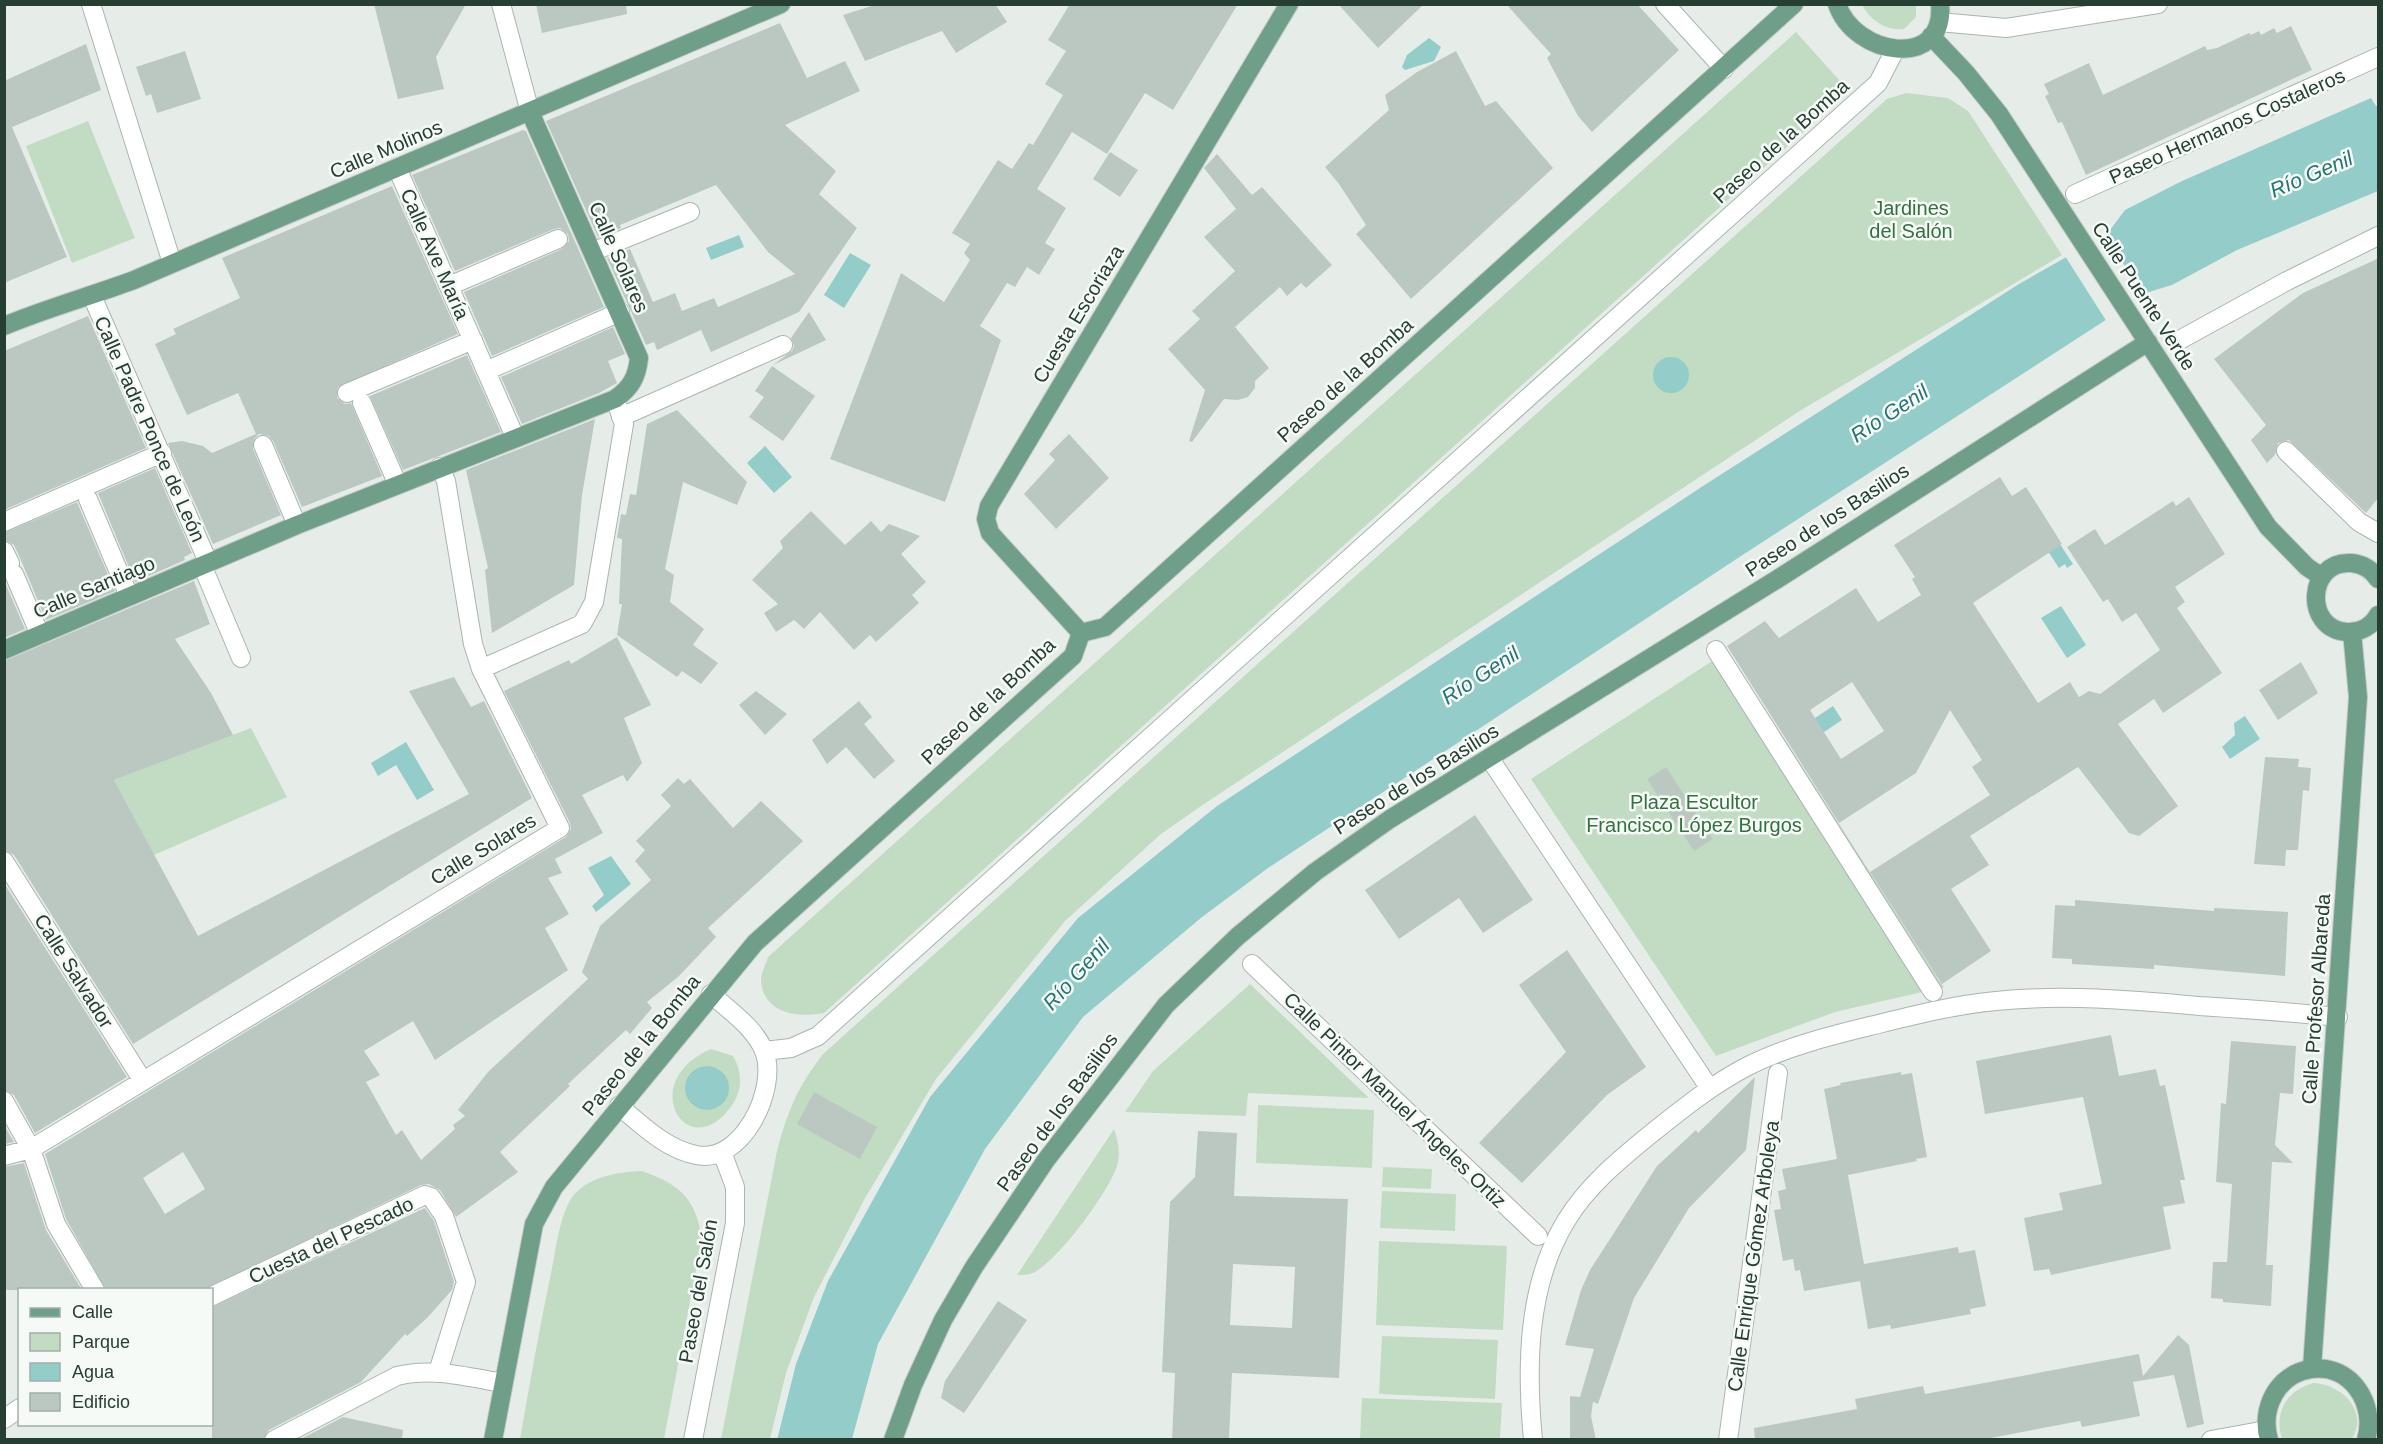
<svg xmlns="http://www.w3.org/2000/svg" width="2383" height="1444" font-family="Arial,sans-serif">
<rect width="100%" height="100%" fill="#e6ede9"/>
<!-- green -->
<path fill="#c2dcc3" d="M 1862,5 L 1916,5 L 1916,17 L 1904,29 C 1886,31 1871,21 1862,5 Z
M 1796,32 L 1849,91 L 824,1013 C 798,1018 763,1014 761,980 C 761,973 766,964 768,957 Z
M 1906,93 L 1948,98 L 1968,111 L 2062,255 L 1798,412 L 1204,804 L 1161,834 L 1065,921 L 936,1079 L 864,1200 L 814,1297 L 786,1373 L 770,1439 L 721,1439 L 777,1151 C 788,1110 797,1088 823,1054 L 1887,99 Z
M 88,121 L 135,238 L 72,263 L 26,146 Z
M 1726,652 L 1741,671 L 1760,705 L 1762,704 L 1944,987 L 1835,1012 L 1716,1056 L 1531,779 Z
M 251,728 L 287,797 L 154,855 L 114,780 Z
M 1250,984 L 1369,1098 L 1248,1093 L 1246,1116 L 1125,1112 L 1153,1071 Z
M 711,1049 L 733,1056 C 742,1071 743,1088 733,1104 C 689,1169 634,1082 711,1049 Z
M 1258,1105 L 1374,1110 L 1372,1168 L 1256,1163 Z
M 1114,1129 C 1118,1141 1121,1153 1117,1166 C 1108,1193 1060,1258 1035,1272 C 1029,1275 1024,1275 1017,1275 Z
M 1383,1167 L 1432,1169 L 1431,1189 L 1382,1187 Z
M 642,1171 C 680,1185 695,1197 702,1238 L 664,1439 L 520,1439 C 530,1382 540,1325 552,1268 C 556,1247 559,1222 569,1202 C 583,1177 617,1172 642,1171 Z
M 1382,1191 L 1456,1194 L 1455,1231 L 1380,1228 Z
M 1379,1241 L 1507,1246 L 1503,1330 L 1376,1325 Z
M 1382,1336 L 1498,1340 L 1495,1399 L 1379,1394 Z
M 2313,1383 C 2341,1384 2369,1410 2352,1439 L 2282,1439 C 2274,1412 2286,1391 2313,1383 Z
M 1362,1398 L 1502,1403 L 1500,1439 L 1360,1439 Z"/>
<!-- water -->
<path fill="#94ccc9" d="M 1429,38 L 1441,47 L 1434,61 L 1405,70 L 1402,67 L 1407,55 Z
M 2371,98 L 2376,106 L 2378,106 L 2378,191 L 2237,250 L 2172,285 L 2149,292 L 1744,554 L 1268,868 L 1202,917 L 1083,1017 L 985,1149 L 878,1344 L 852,1439 L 777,1440 L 796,1364 L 828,1281 L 930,1097 L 1078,918 L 1217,806 L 1703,486 L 2019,284 L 2107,234 L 2125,210 L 2182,181 Z
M 739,235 L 744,247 L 711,260 L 706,248 Z
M 850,253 L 871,265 L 844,308 L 824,295 Z
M1653 375a18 18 0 1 1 36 0a18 18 0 1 1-36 0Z
M 765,446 L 792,477 L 774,493 L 747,463 Z
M 2054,535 L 2073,564 L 2067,568 L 2065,564 L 2059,568 L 2042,542 Z
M 2061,606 L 2086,645 L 2067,658 L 2041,618 Z
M 1833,706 L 1842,720 L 1818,736 L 1809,722 Z
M 2245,716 L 2260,739 L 2230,759 L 2222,747 L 2235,735 L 2234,723 Z
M 406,742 L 434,790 L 417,800 L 396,765 L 378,776 L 371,763 Z
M 611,856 L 631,884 L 596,912 L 592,906 L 604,895 L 588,868 Z
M685 1088a22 22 0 1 1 44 0a22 22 0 1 1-44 0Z"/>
<!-- pier -->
<path fill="#e6ede9" d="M 2104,233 L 2145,298 L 2107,322 L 2065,256 Z"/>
<!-- building -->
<path fill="#bbc8c1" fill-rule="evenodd" d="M 374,4 L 466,4 L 436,57 L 444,89 L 398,99 Z
M 536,4 L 626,4 L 627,14 L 542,33 Z
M 878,4 L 995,4 L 1007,22 L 956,53 L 942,31 L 865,61 L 843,15 Z
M 1070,4 L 1238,4 L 1173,110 L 1145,93 L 1107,154 L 1072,132 L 1037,189 L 1066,208 L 1045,243 L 1055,249 L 1039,275 L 1027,267 L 1015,287 L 1007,283 L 980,326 L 1001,340 L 945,502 L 830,459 L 901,273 L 944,302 L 970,260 L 964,253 L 970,244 L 952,233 L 998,160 L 1012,169 L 1029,143 L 1033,145 L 1063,95 L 1045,84 L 1066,51 L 1048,40 Z
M 1338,4 L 1424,4 L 1378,48 Z
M 1506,4 L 1637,4 L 1679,50 L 1592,132 L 1578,116 L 1547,58 L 1551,54 Z
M 780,23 L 807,78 L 845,61 L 860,91 L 785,125 L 836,171 L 819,194 L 857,228 L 799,312 L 711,352 L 701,330 L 657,350 L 654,342 L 646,345 L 607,258 L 630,249 L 653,302 L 675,293 L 682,311 L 714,298 L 718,307 L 795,274 L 768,252 L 716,185 L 620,225 L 621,228 L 598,237 L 546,121 Z
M 2291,26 L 2312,70 L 2086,175 L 2062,122 L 2058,123 L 2045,96 L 2049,94 L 2044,84 L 2089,63 L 2103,95 L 2205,46 L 2207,50 L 2217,48 L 2249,33 L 2251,35 L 2259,31 L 2261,35 L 2274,28 L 2277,33 Z
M 86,44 L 101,90 L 12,127 L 67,257 L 4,283 L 4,81 Z
M 185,51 L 201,99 L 157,113 L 151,94 L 146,96 L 136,67 Z
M 1456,51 L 1485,106 L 1496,101 L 1553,168 L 1411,299 L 1356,234 L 1366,225 L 1339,184 L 1325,167 L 1389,110 L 1385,95 L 1417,72 Z
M 523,130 L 526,131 L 604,307 L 492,356 L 464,292 L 562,249 L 569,241 L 568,234 L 560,228 L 554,229 L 455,271 L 412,175 Z
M 1110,152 L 1138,170 L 1120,197 L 1093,179 Z
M 1217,154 L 1252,195 L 1262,187 L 1332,265 L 1306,288 L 1301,283 L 1287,296 L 1280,287 L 1235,327 L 1269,368 L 1255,381 L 1255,388 L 1248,397 L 1238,400 L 1224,399 L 1192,442 L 1189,441 L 1205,390 L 1168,349 L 1200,319 L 1192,311 L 1235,271 L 1204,237 L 1236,209 L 1204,168 Z
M 392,186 L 458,334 L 338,387 L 337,398 L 345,404 L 351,403 L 382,476 L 302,507 L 273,441 L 269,436 L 259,434 L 254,439 L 253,449 L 281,515 L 213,544 L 168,443 L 182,441 L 203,446 L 212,453 L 256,434 L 238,393 L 187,415 L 155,344 L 176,334 L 173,329 L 240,298 L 222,258 Z
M 2379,258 L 2379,497 L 2366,513 L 2289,440 L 2278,443 L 2275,455 L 2267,463 L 2251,440 L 2266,425 L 2214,359 L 2303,293 Z
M 809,312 L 826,340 L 773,365 L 792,351 L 794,346 L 791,338 Z
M 88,316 L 146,448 L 4,510 L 4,351 Z
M 613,327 L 625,354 L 608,361 L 617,383 L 599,393 L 522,424 L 501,377 Z
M 467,355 L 501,432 L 403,470 L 370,396 Z
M 772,366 L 815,396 L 783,441 L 749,417 L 764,397 L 755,391 Z
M 677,410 L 747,482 L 737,505 L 683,482 L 665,569 L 674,575 L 670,602 L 704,629 L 693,645 L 718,663 L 701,684 L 682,671 L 677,677 L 617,635 L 622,604 L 619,604 L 622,539 L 617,538 L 621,514 L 626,515 L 630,494 L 636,495 L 647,424 Z
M 595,419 L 582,495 L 574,585 L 492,633 L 485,570 L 488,568 L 466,470 Z
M 1069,434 L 1109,478 L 1056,529 L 1024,494 L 1055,460 L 1049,454 Z
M 155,468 L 192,553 L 184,557 L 185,560 L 135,582 L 98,493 Z
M 2000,477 L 2012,496 L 2026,487 L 2062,544 L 1973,603 L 2038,703 L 2070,682 L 2079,697 L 2089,691 L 2100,694 L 2160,650 L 2136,613 L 2122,622 L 2108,599 L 2103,602 L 2067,547 L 2095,529 L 2105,545 L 2173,501 L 2176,506 L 2189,497 L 2225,554 L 2175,587 L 2185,602 L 2177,608 L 2222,673 L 2163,713 L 2154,699 L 2118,724 L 2178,806 L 2139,836 L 2129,833 L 2078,767 L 1970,836 L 1989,865 L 1951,889 L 1991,951 L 1942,984 L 1870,872 L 1990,795 L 1972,767 L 1982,760 L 1950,710 L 1916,773 L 1839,823 L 1727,646 L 1765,621 L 1779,638 L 1856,588 L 1878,622 L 1921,595 L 1912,579 L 1915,577 L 1894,545 ZM 1852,682 L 1884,731 L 1841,759 L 1810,710 Z
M 77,502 L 115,591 L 46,620 L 20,558 L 14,545 L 4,540 L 4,533 Z
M 811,511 L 845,545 L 871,521 L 881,532 L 889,524 L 920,536 L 901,554 L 926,582 L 912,595 L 919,603 L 876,642 L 870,635 L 854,650 L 820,612 L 804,629 L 794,620 L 776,632 L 764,613 L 778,604 L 752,580 L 783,548 L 780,541 Z
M 4,580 L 25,629 L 4,638 Z
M 194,581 L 210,624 L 175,639 L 211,693 L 233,735 L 114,780 L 198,936 L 469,794 L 409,691 L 454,677 L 471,707 L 484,701 L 532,798 L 133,1044 L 14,855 L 4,850 L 4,661 Z
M 617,637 L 651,705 L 624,718 L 642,763 L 627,782 L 623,775 L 582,795 L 603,833 L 555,859 L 562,873 L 548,878 L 569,914 L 545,928 L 568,970 L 435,1060 L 413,1021 L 364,1051 L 380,1075 L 366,1082 L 396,1135 L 402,1130 L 421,1160 L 455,1129 L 453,1125 L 465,1116 L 458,1110 L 488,1072 L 588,979 L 582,972 L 600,926 L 651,880 L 635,861 L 645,850 L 636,841 L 671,806 L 661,795 L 678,778 L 684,784 L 690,779 L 733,828 L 761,801 L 803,841 L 708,928 L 716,937 L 678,977 L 647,1002 L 652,1008 L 630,1034 L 626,1030 L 568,1084 L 570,1086 L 500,1152 L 518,1172 L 456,1217 L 440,1190 L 429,1184 L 421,1185 L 203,1290 L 106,1290 L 66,1219 L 45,1154 L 566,837 L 571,829 L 570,823 L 504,691 L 569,660 L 571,664 ZM 183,1152 L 205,1189 L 165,1214 L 143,1178 Z
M 2301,662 L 2318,693 L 2278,720 L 2259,690 Z
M 756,691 L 787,714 L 765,735 L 739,705 Z
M 859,701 L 872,717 L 864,724 L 895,761 L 874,779 L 846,747 L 827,764 L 812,740 Z
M 2265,757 L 2299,759 L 2298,767 L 2311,768 L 2309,791 L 2303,790 L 2298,850 L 2286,850 L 2285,866 L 2254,864 Z
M 1666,767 L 1713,839 L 1694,851 L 1647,779 Z
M 1475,815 L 1533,900 L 1483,933 L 1459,898 L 1399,939 L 1365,890 Z
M 4,883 L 127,1077 L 35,1133 L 14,1095 L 4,1090 Z
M 2075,900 L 2214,911 L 2214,908 L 2288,912 L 2285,976 L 2154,965 L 2154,969 L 2072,964 L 2072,959 L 2052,958 L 2055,905 L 2075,906 Z
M 1567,950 L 1646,1067 L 1607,1095 L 1522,1183 L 1479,1143 L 1566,1052 L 1519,985 Z
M 2111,1035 L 2119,1076 L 2156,1069 L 2160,1086 L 2165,1085 L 2185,1180 L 2180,1180 L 2185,1203 L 2163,1207 L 2171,1249 L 2051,1275 L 2049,1269 L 2034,1271 L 2024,1218 L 2063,1210 L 2059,1193 L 2102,1184 L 2083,1097 L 1985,1114 L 1976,1061 Z
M 2231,1041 L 2296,1046 L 2293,1094 L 2280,1093 L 2275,1145 L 2293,1163 L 2272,1162 L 2266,1265 L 2273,1265 L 2271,1306 L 2223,1302 L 2223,1299 L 2211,1298 L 2213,1262 L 2227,1262 L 2232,1184 L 2216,1182 L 2221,1103 L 2226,1104 Z
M 1901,1072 L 1901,1075 L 1912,1073 L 1927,1157 L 1916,1159 L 1917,1161 L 1848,1175 L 1864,1264 L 1958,1247 L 1959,1253 L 1975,1250 L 1986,1306 L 1970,1309 L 1971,1314 L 1891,1329 L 1890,1325 L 1868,1329 L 1860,1281 L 1804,1291 L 1800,1270 L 1795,1271 L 1793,1259 L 1783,1261 L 1774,1210 L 1781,1209 L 1778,1191 L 1786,1189 L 1782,1169 L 1837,1159 L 1824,1089 L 1841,1085 L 1840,1083 Z
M 1755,1077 L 1746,1150 L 1689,1208 L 1634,1298 L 1598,1404 L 1593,1402 L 1591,1416 L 1596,1440 L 1570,1440 L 1570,1396 L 1580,1397 L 1594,1349 L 1565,1345 L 1581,1290 L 1590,1270 L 1657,1166 L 1696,1130 L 1698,1133 Z
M 814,1092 L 877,1127 L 860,1159 L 797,1124 Z
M 4,1125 L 14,1142 L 4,1144 Z
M 1198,1131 L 1237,1133 L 1234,1196 L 1348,1199 L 1339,1378 L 1232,1373 L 1229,1440 L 1172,1440 L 1175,1373 L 1162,1372 L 1170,1202 L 1195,1177 ZM 1233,1264 L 1295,1267 L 1292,1328 L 1230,1325 Z
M 24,1163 L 46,1230 L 82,1290 L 4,1290 L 4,1167 Z
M 425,1208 L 434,1221 L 454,1282 L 452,1290 L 427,1318 L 407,1336 L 405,1334 L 361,1382 L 269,1430 L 263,1440 L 212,1440 L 212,1307 Z
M 998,1301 L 1027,1320 L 964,1413 L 941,1398 L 945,1381 Z
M 2178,1335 L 2189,1345 L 2204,1424 L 2187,1428 L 2174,1375 L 2133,1382 L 2140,1416 L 2082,1427 L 2080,1421 L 1980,1440 L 1755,1440 L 1754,1428 L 1857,1409 L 1855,1399 L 1923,1386 L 1925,1394 L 2139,1354 L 2143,1376 Z
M 343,1417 L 403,1430 L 402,1440 L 299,1440 Z"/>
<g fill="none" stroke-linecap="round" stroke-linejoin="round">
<!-- minor casing -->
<g stroke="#a9b5af" stroke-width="20">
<path id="minor" d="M 91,4 L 172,263
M 501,4 L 530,112
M 1665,4 L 1724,69
M 1939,22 L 2006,28 L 2158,4
M 397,168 L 515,437
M 2075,194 L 2378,57
M 592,252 L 690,212
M 449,286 L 558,239
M 92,296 L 208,562
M 2176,342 L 2287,281 L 2378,236
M 486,371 L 620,312
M 347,393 L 473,340
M 362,403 L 394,476
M 621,417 L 783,345
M 263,445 L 297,525
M 2286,451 L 2359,522 L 2378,533
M 88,499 L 129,596
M 4,522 L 162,453
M 4,551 L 10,563
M 202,565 L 241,658
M 14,574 L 40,635
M 1716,650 L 1933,992
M 481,669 L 582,624 L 594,602 L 624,424 L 615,399
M 1490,759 L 1710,1089
M 4,861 L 143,1081
M 1252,964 L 1538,1236
M 764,1051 L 791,1048 L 818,1036 L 1878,83 L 1895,50
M 4,1101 L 31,1149 L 56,1224 L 95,1290
M 619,1106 C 643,1126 666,1149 696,1155 C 742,1165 779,1088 764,1051 C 755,1028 730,1011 711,994
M 4,1156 L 31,1149 L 560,828 L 481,669 L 473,644 L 446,481 L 440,467
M 212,1296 L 425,1195 L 431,1197 L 444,1216 L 466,1282 L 438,1372
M 4,1419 L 20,1408
M 274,1440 L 397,1376 C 433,1367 467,1377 503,1383
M 693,1440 L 735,1223 L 735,1187 L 722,1152
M 1533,1440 C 1526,1367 1527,1285 1566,1221 C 1587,1186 1620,1159 1652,1133 C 1682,1109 1713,1084 1748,1066 C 1786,1047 1829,1036 1870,1026 C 1911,1016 1953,1005 1996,1001 C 2064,994 2131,1000 2199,1006 C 2245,1009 2292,1012 2338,1017
M 1728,1440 L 1778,1073
M 2211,1440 L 2266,1430"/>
</g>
<!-- major casing -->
<g stroke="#c3c9c6" stroke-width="20">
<path id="major" d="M 1837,4 C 1854,56 1946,71 1940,4
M 1931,36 L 1966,73 L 1999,114 L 2268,527 L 2307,567 L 2322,577
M 4,326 C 47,308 91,296 134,280 L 781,4
M 2378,579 C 2372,570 2363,564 2351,563 C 2307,560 2303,629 2347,632 C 2360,633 2372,626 2378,615
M 1081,633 L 1105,627 L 1794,4
M 1081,633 L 990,533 L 986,519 L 989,506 L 1289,4
M 4,650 L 297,525 L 615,399 C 631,388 637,377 639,358 L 530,112
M 2312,1368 L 2358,697 L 2352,632
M 493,1440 L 534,1224 L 554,1187 L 755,943 L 1073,656 L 1081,633
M 893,1440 L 913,1385 L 943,1320 L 974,1267 L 1046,1160 L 1166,1005 L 1238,936 L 1315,872 L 1390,819 L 1776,580 L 2148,342
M 2269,1440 C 2260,1409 2277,1374 2311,1369 C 2351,1363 2377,1405 2366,1440"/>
</g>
<!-- minor -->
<use href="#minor" stroke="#fff" stroke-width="18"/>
<!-- major -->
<use href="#major" stroke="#6f9e89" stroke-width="18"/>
</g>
<g text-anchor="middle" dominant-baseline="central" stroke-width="5" stroke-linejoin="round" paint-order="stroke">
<!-- street labels -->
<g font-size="20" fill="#273e33" stroke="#f6faf7">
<text transform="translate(2227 126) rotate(-24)">Paseo Hermanos Costaleros</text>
<text transform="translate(1781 141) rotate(-42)">Paseo de la Bomba</text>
<text transform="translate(386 149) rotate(-23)">Calle Molinos</text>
<text transform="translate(435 254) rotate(66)">Calle Ave María</text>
<text transform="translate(619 257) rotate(66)">Calle Solares</text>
<text transform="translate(2144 296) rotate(57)">Calle Puente Verde</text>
<text transform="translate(1078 314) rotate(-59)">Cuesta Escoriaza</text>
<text transform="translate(1345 380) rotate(-42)">Paseo de la Bomba</text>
<text transform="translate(150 429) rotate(66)">Calle Padre Ponce de León</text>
<text transform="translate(1827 520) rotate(-33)">Paseo de los Basilios</text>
<text transform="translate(94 587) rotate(-23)">Calle Santiago</text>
<text transform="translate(988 701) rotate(-43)">Paseo de la Bomba</text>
<text transform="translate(1416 779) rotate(-32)">Paseo de los Basilios</text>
<text transform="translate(483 849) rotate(-31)">Calle Solares</text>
<text transform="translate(74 971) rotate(58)">Calle Salvador</text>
<text transform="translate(2316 999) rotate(-86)">Calle Profesor Albareda</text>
<text transform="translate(641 1045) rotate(-51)">Paseo de la Bomba</text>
<text transform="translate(1395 1100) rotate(44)">Calle Pintor Manuel Ángeles Ortiz</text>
<text transform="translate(1057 1112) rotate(-54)">Paseo de los Basilios</text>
<text transform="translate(331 1240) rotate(-25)">Cuesta del Pescado</text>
<text transform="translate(1753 1256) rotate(-82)">Calle Enrique Gómez Arboleya</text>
<text transform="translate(698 1291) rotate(-80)">Paseo del Salón</text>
</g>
<!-- park labels -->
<g font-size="20" fill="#357040" stroke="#f6faf7">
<text x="1911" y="208">Jardines<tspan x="1911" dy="23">del Salón</tspan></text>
<text x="1694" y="802">Plaza Escultor<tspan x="1694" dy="23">Francisco López Burgos</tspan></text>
</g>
<!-- water labels -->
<g font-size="21" font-style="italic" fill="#277472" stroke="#f6faf7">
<text transform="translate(2311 174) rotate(-23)">Río Genil</text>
<text transform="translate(1889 413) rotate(-33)">Río Genil</text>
<text transform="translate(1480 675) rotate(-33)">Río Genil</text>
<text transform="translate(1076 974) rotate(-48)">Río Genil</text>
</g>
</g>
<!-- border -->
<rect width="2383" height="1444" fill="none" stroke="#273e33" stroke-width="12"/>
<!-- legend -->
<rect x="18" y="1288" width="195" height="138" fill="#f6faf7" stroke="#a3afa9" stroke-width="1.5"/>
<rect x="30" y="1308" width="30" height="9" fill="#6f9e89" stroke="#a3afa9" stroke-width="1.5"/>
<text x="72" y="1318" font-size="18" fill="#273e33">Calle</text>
<rect x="30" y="1333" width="30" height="18" fill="#c2dcc3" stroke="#a3afa9" stroke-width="1.5"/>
<text x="72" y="1348" font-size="18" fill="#273e33">Parque</text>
<rect x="30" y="1363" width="30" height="18" fill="#94ccc9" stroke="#a3afa9" stroke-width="1.5"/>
<text x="72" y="1378" font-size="18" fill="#273e33">Agua</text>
<rect x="30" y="1393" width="30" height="18" fill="#bbc8c1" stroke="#a3afa9" stroke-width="1.5"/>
<text x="72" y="1408" font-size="18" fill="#273e33">Edificio</text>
</svg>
